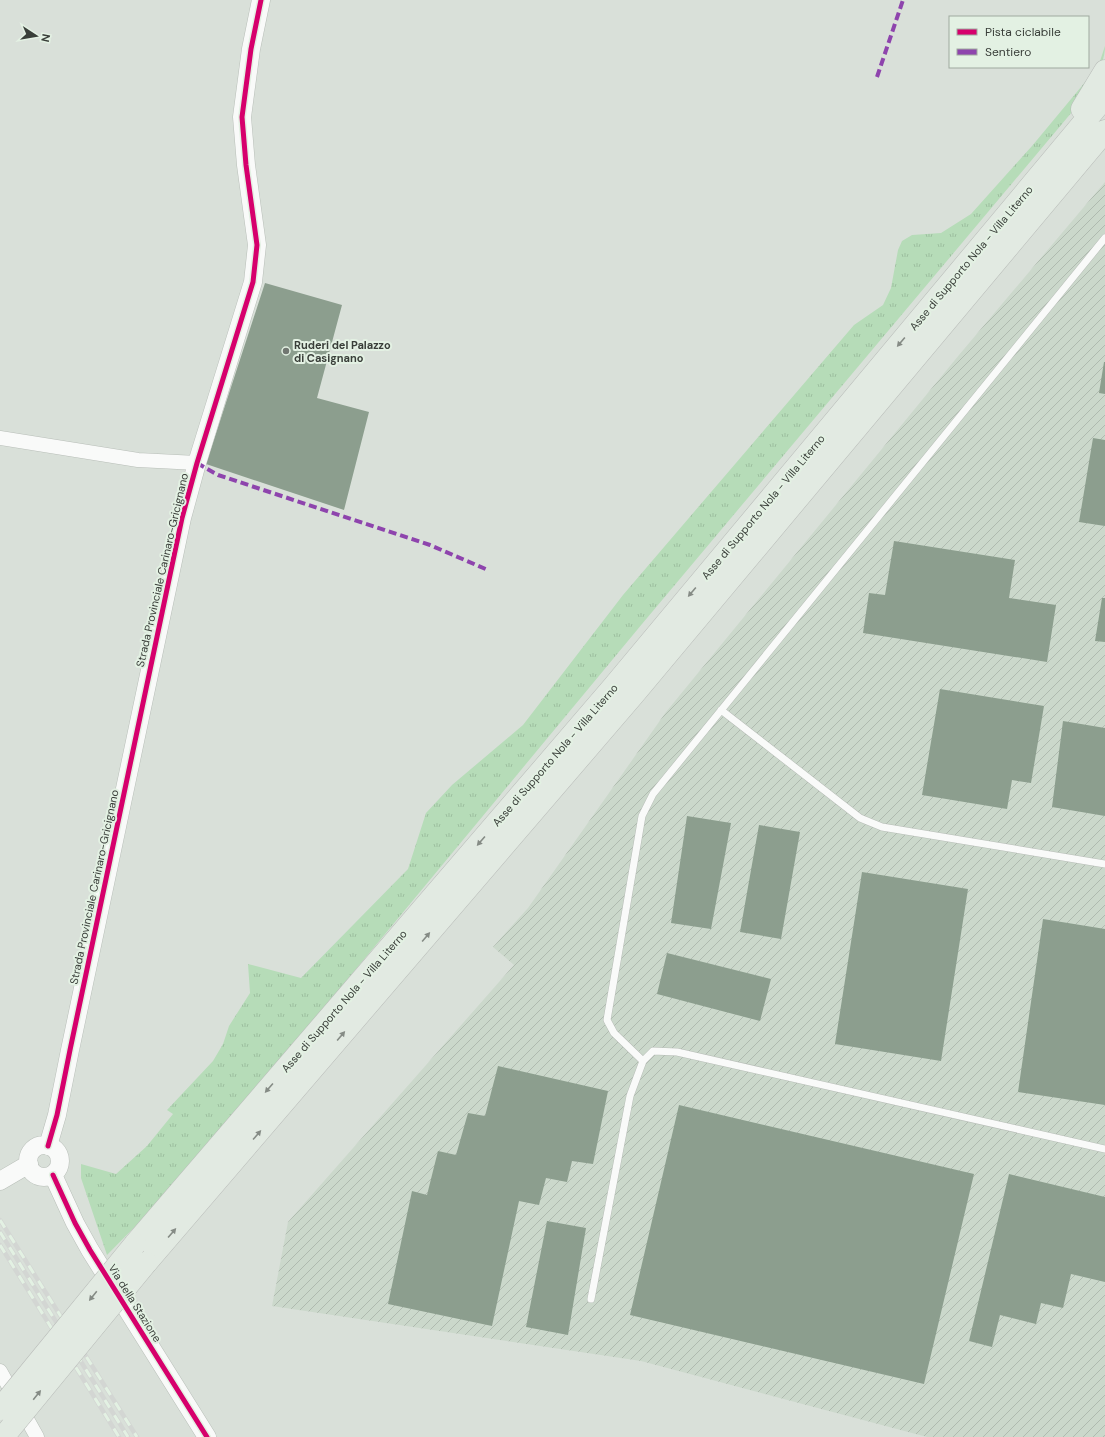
<svg xmlns="http://www.w3.org/2000/svg" width="1105" height="1437" font-family="'DM Sans',sans-serif">
<defs>
<pattern id="industrial-furrows" width="10" height="10" patternUnits="userSpaceOnUse"><rect width="10" height="10" fill="#cbd8cb"/><path d="M-1 1l2-2M0 10L10 0M9 11l2-2" fill="none" stroke="#afbaaf"/></pattern>
<pattern id="grass-tufts" width="24" height="20" patternUnits="userSpaceOnUse"><rect width="24" height="20" fill="#b6dcb8"/><path d="M3 7l-1-3M5 7V3M7 7l1-3M15 17l-1-3M17 17v-4M19 17l1-3" fill="none" stroke="#9dbe9f"/></pattern>
</defs>
<rect width="100%" height="100%" fill="#d9e0d9"/>
<!-- industrial -->
<path fill="url(#industrial-furrows)" d="M 1105,182 L 1105,1437 L 927,1437 L 641,1361 L 272,1306 L 288,1222 L 514,965 L 493,947 L 528,908 L 666,712 L 959,355 Z"/>
<!-- grass -->
<path fill="url(#grass-tufts)" d="M 1105,46 C 1105,70 1085,92 1072,112 L 642,624 L 182,1179 L 107,1255 L 81,1178 L 81,1164 L 116,1174 L 147,1146 L 173,1114 L 167,1110 L 213,1061 L 223,1044 L 229,1026 L 250,993 L 248,964 L 301,978 L 408,869 L 426,813 L 452,785 L 523,725 L 623,595 L 854,325 L 883,305 L 891,288 L 898,250 L 902,241 L 912,235 L 941,233 L 971,214 L 1032,146 L 1086,81 L 1099,64 Z"/>
<!-- building -->
<path fill="#8c9e8e" d="M 265,283 L 342,305 L 317,398 L 369,412 L 344,510 L 206,464 Z
M 1104,362 L 1105,362 L 1105,394 L 1099,393 Z
M 1093,438 L 1105,440 L 1105,526 L 1079,522 Z
M 894,541 L 1015,560 L 1009,598 L 1056,605 L 1047,662 L 863,633 L 869,593 L 885,595 Z
M 1102,598 L 1105,598 L 1105,642 L 1095,641 Z
M 940,689 L 1044,706 L 1031,783 L 1012,780 L 1007,809 L 922,795 Z
M 1063,721 L 1105,728 L 1105,816 L 1052,807 Z
M 687,816 L 731,823 L 711,929 L 671,923 Z
M 759,825 L 800,832 L 781,939 L 740,932 Z
M 862,872 L 968,889 L 941,1061 L 835,1044 Z
M 1043,919 L 1105,929 L 1105,1105 L 1018,1092 Z
M 667,953 L 771,979 L 760,1021 L 657,994 Z
M 498,1066 L 608,1091 L 593,1164 L 572,1161 L 567,1182 L 546,1178 L 539,1205 L 519,1201 L 492,1326 L 388,1304 L 412,1191 L 427,1195 L 438,1151 L 456,1155 L 468,1113 L 485,1116 Z
M 679,1105 L 974,1174 L 924,1384 L 630,1315 Z
M 1009,1174 L 1105,1197 L 1105,1282 L 1071,1274 L 1063,1308 L 1041,1303 L 1036,1324 L 1000,1315 L 992,1347 L 969,1341 Z
M 547,1221 L 586,1228 L 568,1335 L 526,1327 Z"/>
<g fill="none" stroke-linecap="round" stroke-linejoin="round">
<!-- service casing -->
<g stroke="#b8beb8" stroke-width="8">
<path id="service" d="M 721,710 L 860,818 L 882,827 L 1105,864
M 643,1061 L 614,1033 L 607,1020 L 642,816 L 653,794 L 1105,238
M 591,1299 L 630,1096 L 643,1061 L 653,1051 L 677,1052 L 1105,1149"/>
</g>
<!-- minor casing -->
<g stroke="#b8beb8" stroke-width="15">
<path id="minor" d="M 0,438 L 138,460 L 197,463
M 0,1371 L 37,1437"/>
</g>
<!-- tertiary casing -->
<g stroke="#b8beb8" stroke-width="19">
<path id="tertiary" d="M28 1161a16 16 0 1 1 32 0a16 16 0 1 1-32 0Z
M 48,1146 L 57,1115 L 70,1050 L 182,518 L 197,463 L 253,282 L 257,245 L 246,165 L 242,117 L 251,49 L 261,0
M 53,1175 L 75,1223 L 90,1250 L 207,1437
M 0,1181 L 29,1164"/>
</g>
<!-- trunk casing -->
<g stroke="#b8bbb8" stroke-width="23">
<path id="trunk" d="M 1082,109 L 1105,71
M 135,1244 L 614,686 L 1105,97
M 146,1263 L 634,694 L 1105,131"/>
</g>
<!-- service -->
<use href="#service" stroke="#f9faf9" stroke-width="7"/>
<!-- minor -->
<use href="#minor" stroke="#f9faf9" stroke-width="14"/>
<!-- tertiary -->
<use href="#tertiary" stroke="#f9faf9" stroke-width="18"/>
<!-- trunk -->
<use href="#trunk" stroke="#e2eae2" stroke-width="22"/>
<!-- rail casing -->
<g stroke="#d3d6d3" stroke-width="4.5">
<path id="rail" d="M 0,1220 L 137,1437
M 0,1232 L 128,1437
M 0,1245 L 119,1437"/>
</g>
<!-- rail -->
<use href="#rail" stroke="#e3f1e3" stroke-width="3" stroke-dasharray="9" stroke-linecap="butt"/>
<!-- trunk-bridge casing -->
<g stroke="#b8bbb8" stroke-width="23" stroke-linecap="butt">
<path id="trunk-bridge" d="M 0,1409 L 135,1244
M 4,1436 L 146,1263"/>
</g>
<!-- trunk-bridge -->
<use href="#trunk-bridge" stroke="#e2eae2" stroke-width="22"/>
<!-- quiet -->
<path stroke="#8e44ad" stroke-width="4" stroke-dasharray="8 4" stroke-linecap="butt" d="M 877,77 L 903,0
M 197,463 L 218,475 L 430,545 L 488,570"/>
<!-- cycleway casing -->
<g stroke="#e3f1e3" stroke-width="8">
<path id="cycleway" d="M 48,1146 L 57,1115 L 70,1050 L 182,518 L 197,463 L 253,282 L 257,245 L 246,165 L 242,117 L 251,49 L 261,0
M 53,1175 L 75,1223 L 90,1250 L 207,1437"/>
</g>
<!-- cycleway -->
<use href="#cycleway" stroke="#d6006c" stroke-width="5"/>
</g>
<!-- one-way arrows -->
<defs><path id="oneway-solid" d="M-6-.8H1V-3.2L6.5 0L1 3.2V.8H-6Z"/></defs>
<g fill="#858b85">
<use href="#oneway-solid" transform="translate(901 342) rotate(130)"/>
<use href="#oneway-solid" transform="translate(692 592) rotate(130)"/>
<use href="#oneway-solid" transform="translate(481 841) rotate(131)"/>
<use href="#oneway-solid" transform="translate(426 937) rotate(-50)"/>
<use href="#oneway-solid" transform="translate(341 1036) rotate(-50)"/>
<use href="#oneway-solid" transform="translate(269 1088) rotate(131)"/>
<use href="#oneway-solid" transform="translate(257 1135) rotate(-49)"/>
<use href="#oneway-solid" transform="translate(172 1233) rotate(-49)"/>
<use href="#oneway-solid" transform="translate(93 1296) rotate(129)"/>
<use href="#oneway-solid" transform="translate(37 1395) rotate(-51)"/>
</g>
<!-- markers -->
<circle fill="#717771" stroke="#e3f1e3" stroke-width="1.5" cx="286" cy="351" r="4"/>
<g text-anchor="middle" dominant-baseline="central" stroke-width="4" stroke-linejoin="round" paint-order="stroke">
<!-- street labels -->
<g font-size="11" fill="#393e39" stroke="#e3f1e3">
<text transform="translate(971 258) rotate(-50)">Asse di Supporto Nola - Villa Literno</text>
<text transform="translate(763 507) rotate(-50)">Asse di Supporto Nola - Villa Literno</text>
<text transform="translate(162 570) rotate(-77)">Strada Provinciale Carinaro-Gricignano</text>
<text transform="translate(555 755) rotate(-49)">Asse di Supporto Nola - Villa Literno</text>
<text transform="translate(94 887) rotate(-78)">Strada Provinciale Carinaro-Gricignano</text>
<text transform="translate(344 1001) rotate(-49)">Asse di Supporto Nola - Villa Literno</text>
<text transform="translate(135 1303) rotate(58)">Via della Stazione</text>
</g>
<!-- poi labels -->
<g font-size="11" font-weight="bold" fill="#393e39" stroke="#e3f1e3" text-anchor="start">
<text x="294" y="345">Ruderi del Palazzo<tspan x="294" dy="13">di Casignano</tspan></text>
</g>
</g>
<!-- legend -->
<rect x="949" y="16" width="140" height="52" fill="#e3f1e3" stroke="#9fa99f"/>
<rect x="957" y="29" width="20" height="6" fill="#d6006c" stroke="#9fa99f"/>
<text x="985" y="36" font-size="12" fill="#393e39">Pista ciclabile</text>
<rect x="957" y="49" width="20" height="6" fill="#8e44ad" stroke="#9fa99f"/>
<text x="985" y="56" font-size="12" fill="#393e39">Sentiero</text>
<!-- north arrow -->
<g transform="translate(36 36) rotate(102)" stroke="#e3f1e3" stroke-width="3" paint-order="stroke">
<path d="M0-3L7 15L0 10L-7 15Z" fill="#393e39"/>
<text y="-6" font-size="11" font-weight="bold" text-anchor="middle" fill="#393e39">N</text>
</g>
</svg>
